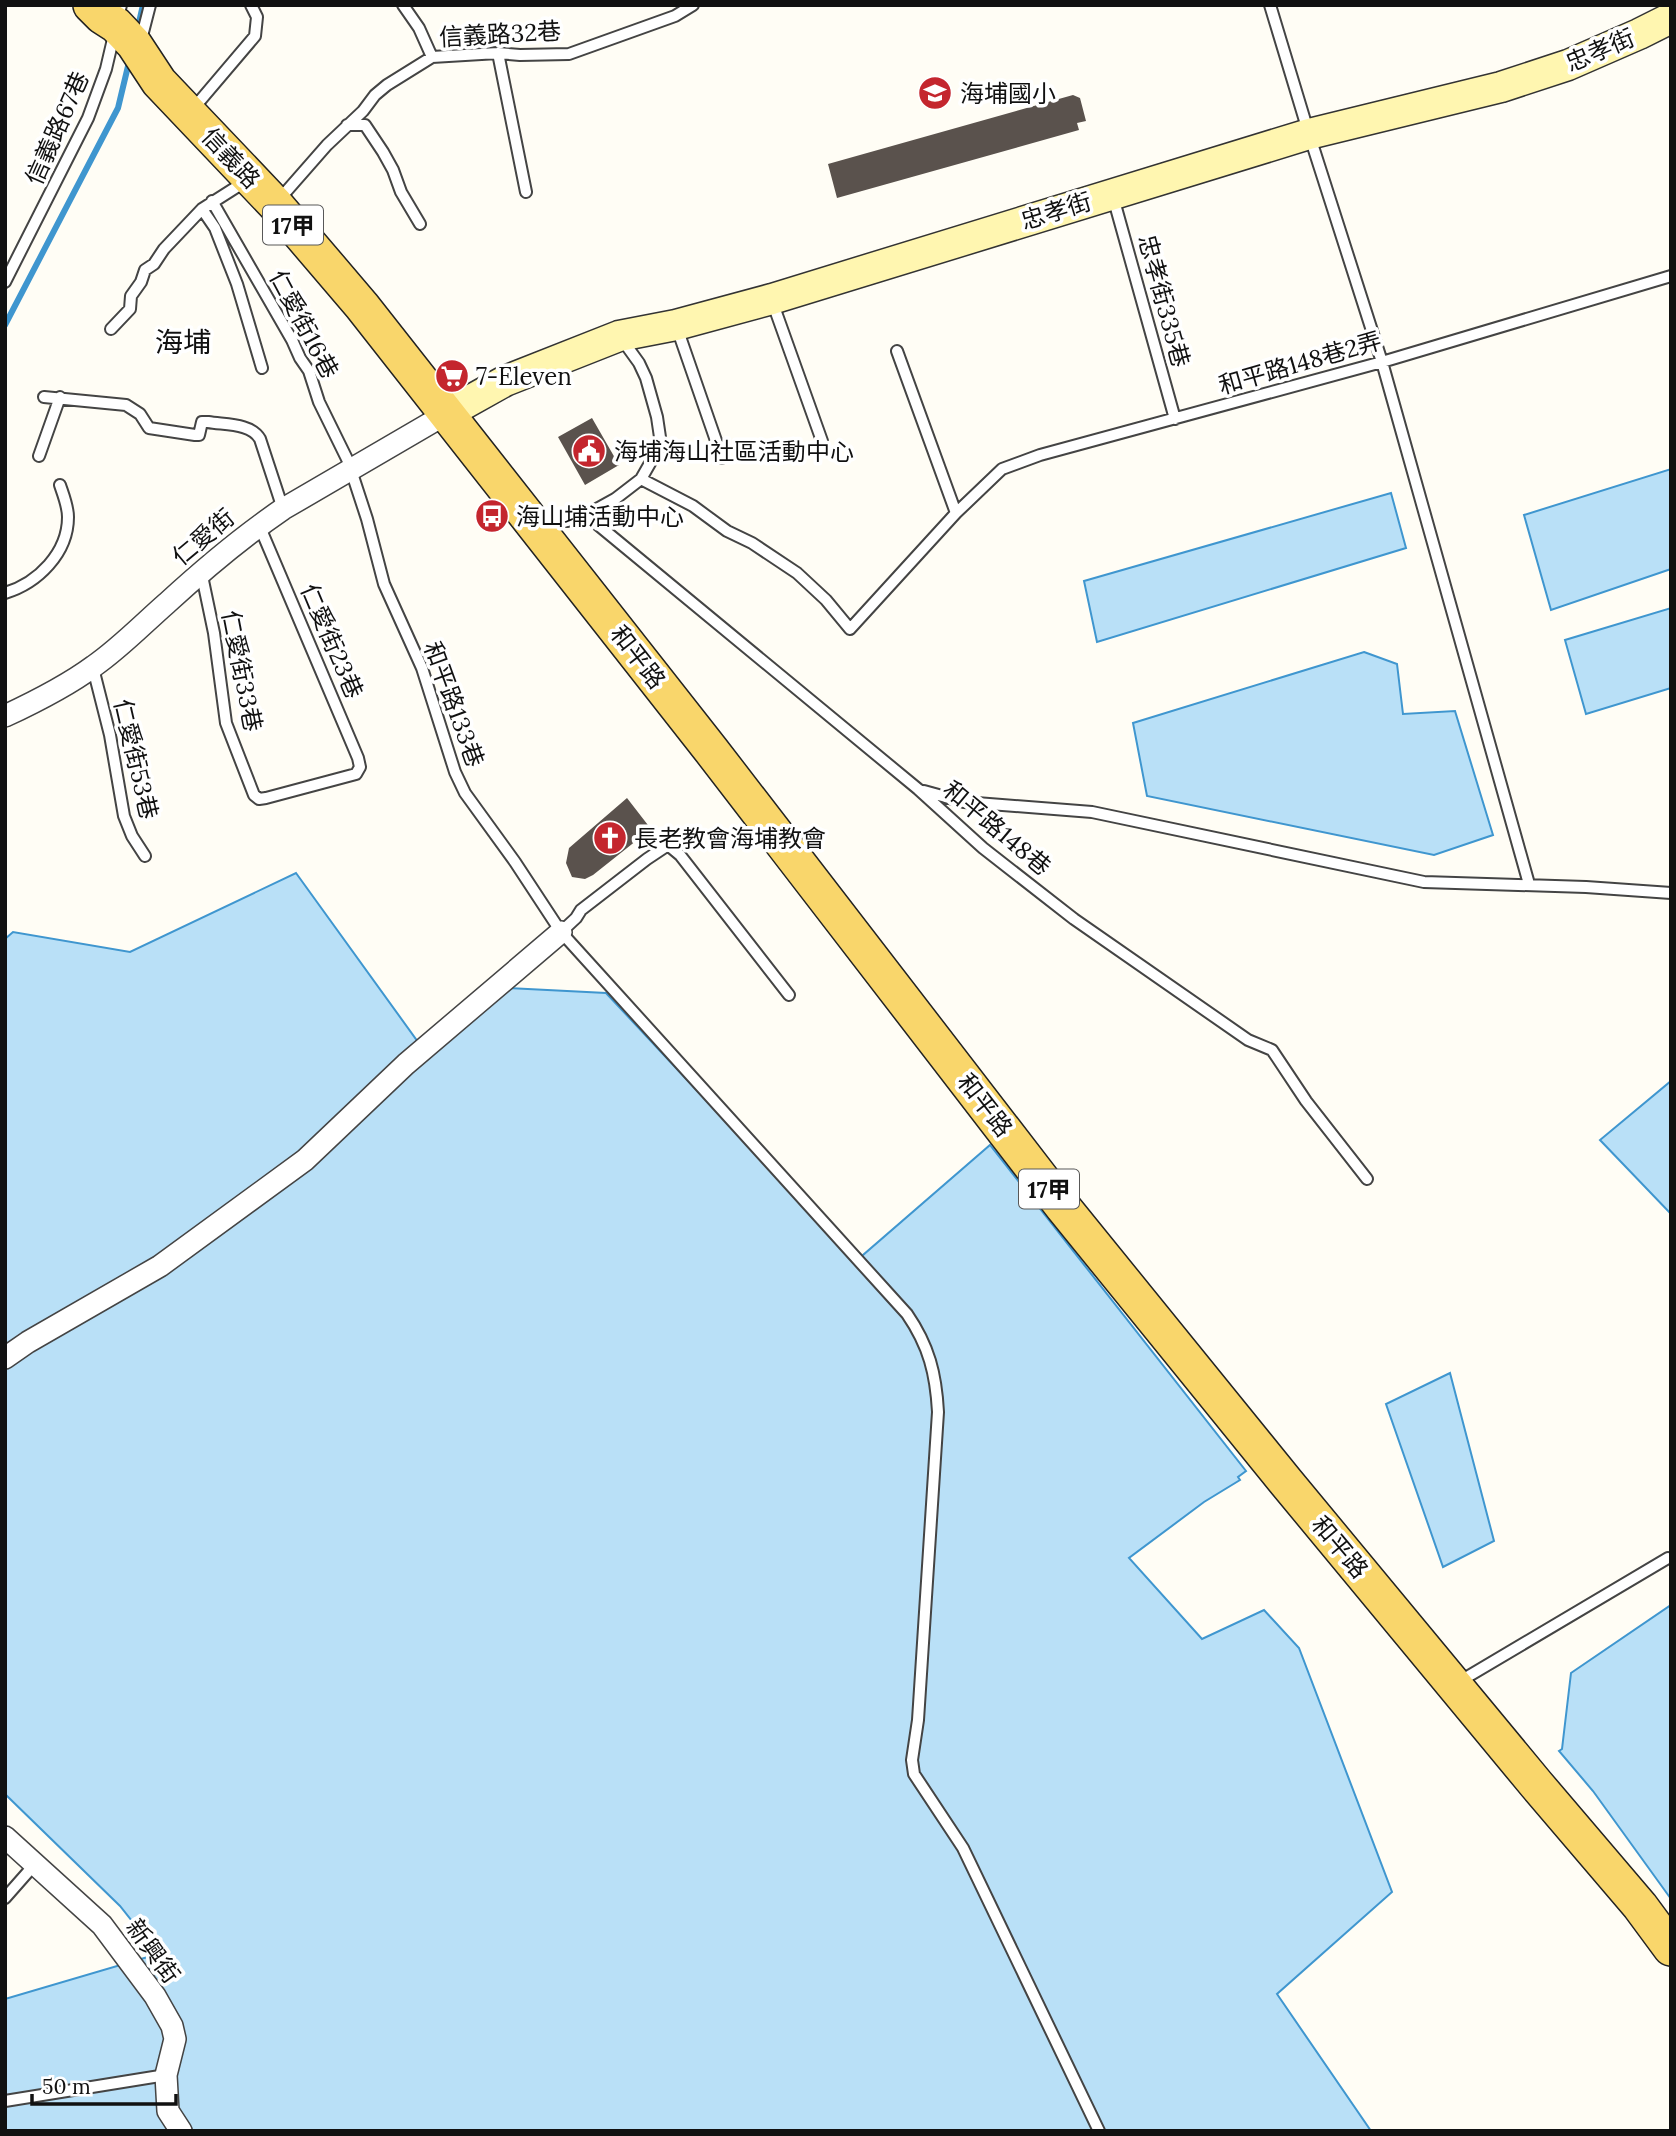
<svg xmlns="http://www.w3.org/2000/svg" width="1676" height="2136" font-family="Lora,'Noto Sans TC',serif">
<rect width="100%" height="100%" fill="#fffdf5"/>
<!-- water -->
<path fill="#b9e0f7" stroke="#3f96cf" stroke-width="2" d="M 1671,469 L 1671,569 L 1551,610 L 1524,515 Z
M 1391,493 L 1406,548 L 1097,642 L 1084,581 Z
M 1671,608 L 1671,688 L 1586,714 L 1565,640 Z
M 1364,652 L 1397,664 L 1403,714 L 1455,711 L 1493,835 L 1434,855 L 1147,796 L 1133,723 Z
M 296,873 L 426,1053 L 508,988 L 606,993 L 856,1261 L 990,1145 L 1246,1471 L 1238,1477 L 1240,1480 L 1204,1502 L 1129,1558 L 1202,1639 L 1264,1610 L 1299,1648 L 1392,1892 L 1277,1994 L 1371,2131 L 5,2131 L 5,1999 L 158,1954 L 120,1906 L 5,1794 L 5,939 L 13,932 L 130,952 Z
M 1671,1081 L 1671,1214 L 1600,1140 Z
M 1450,1373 L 1494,1541 L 1443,1567 L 1386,1404 Z
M 1671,1605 L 1671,1899 L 1593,1791 L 1559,1751 L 1562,1749 L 1571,1673 Z"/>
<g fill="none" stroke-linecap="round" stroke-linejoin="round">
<!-- stream -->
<path stroke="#3f96cf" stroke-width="6" d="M 137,31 L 143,5
M 5,325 L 118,108 L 129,62"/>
</g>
<!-- building -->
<path fill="#5a524d" d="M 1073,95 L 1080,98 L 1086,121 L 1077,123 L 1079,130 L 837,198 L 828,164 Z
M 592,418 L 619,465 L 585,485 L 558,437 Z
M 627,798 L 651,829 L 593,875 L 585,879 L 572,877 L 566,863 L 569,848 Z"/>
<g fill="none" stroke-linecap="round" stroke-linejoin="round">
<!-- lane casing -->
<g stroke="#444" stroke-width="14">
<path id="lane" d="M 403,5 L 419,28 L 432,57
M 1270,5 L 1309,134 L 1382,362 L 1529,884
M 141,40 L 150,5
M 498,53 L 526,192
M 193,109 L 255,36 L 257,17 L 251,5
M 347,125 L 365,125 L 383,152 L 393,170 L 401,192 L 420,224
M 1113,197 L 1175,419
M 212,201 L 292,340 L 300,358 L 309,371 L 319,402 L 348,461 L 367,519 L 384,584 L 422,668 L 455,772 L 465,793 L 515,862 L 561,932 L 907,1314 C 929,1346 936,1374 938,1412 L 918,1720 L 912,1760 L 914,1774 L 963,1848 L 1099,2131
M 277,202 L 327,145 L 363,111 L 375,95 L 387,85 L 432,57 L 498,53 L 520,55 L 569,54 L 675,16 L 693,5
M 202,209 L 215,228 L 237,284 L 262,368
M 5,282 L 88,118 L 106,69 L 121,5
M 772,301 L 822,441
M 677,328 L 722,458
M 111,329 L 130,309 L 131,296 L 141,282 L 145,270 L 154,264 L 164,249 L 202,209 L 246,181
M 897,351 L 956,513
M 44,397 L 126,405 L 140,414 L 149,428 L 195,435 L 199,435 L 202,422 L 208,422 C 225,425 251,423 260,439 L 283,509
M 39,456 L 60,397
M 641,479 L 693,506 L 727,531 L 752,543 L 797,573 L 826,600 L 850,629 L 956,513 L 1002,469 L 1040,455 L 1382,362 L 1671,276
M 586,515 L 918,789 L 983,848 L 1074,919 L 1248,1040 L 1272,1050 L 1306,1101 L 1367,1179
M 541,520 L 567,521 L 586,515 L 615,499 L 641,479 L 661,444 L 657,417 L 646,378 L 639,363 L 621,338
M 201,571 L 214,633 L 226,723 L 254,795 L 259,799 L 266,798 L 356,774 L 360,767 L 358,758 L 259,525
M 5,593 C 38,583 68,553 68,517 C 68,506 63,494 60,485
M 93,668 L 110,735 L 124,816 L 132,836 L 145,856
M 924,791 L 964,802 L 1092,812 L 1424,882 L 1586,887 L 1671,893
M 561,932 L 576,918 L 581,910 L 647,859 L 668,845 L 680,855 L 789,995
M 1457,1683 L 1668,1558
M 5,1898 L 35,1864
M 5,2101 L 166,2075"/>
</g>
<!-- street casing -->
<g stroke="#444" stroke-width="24">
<path id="street" d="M 5,716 C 35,702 67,686 94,666 C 120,648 143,624 167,603 C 204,569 242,537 283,509 L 446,414
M 5,1358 L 28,1342 L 160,1266 L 305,1160 L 406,1064 L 561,932
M 5,1837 L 102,1925 L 155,1996 L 172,2026 L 175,2039 L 166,2075 L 168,2111 L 181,2131"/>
</g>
<!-- secondary casing -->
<g stroke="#333" stroke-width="33">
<path id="secondary" d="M 446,414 L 505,381 L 619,336 L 676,325 L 772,299 L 1309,134 L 1501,87 L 1568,65 L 1639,34 L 1671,18"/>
</g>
<!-- primary casing -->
<g stroke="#222" stroke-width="38">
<path id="primary" d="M 91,5 L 102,16 L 116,25 L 134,44 L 159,82 L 275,204 L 362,306 L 711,750 L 1063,1207 L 1286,1482 L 1536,1784 L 1640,1906 L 1671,1948"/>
</g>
<!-- lane -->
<use href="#lane" stroke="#fff" stroke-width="10"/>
<!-- street -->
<use href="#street" stroke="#fff" stroke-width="21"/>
<!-- secondary -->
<use href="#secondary" stroke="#fff6b0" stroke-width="30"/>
<!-- primary -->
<use href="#primary" stroke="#f9d66b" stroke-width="35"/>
</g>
<!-- icons -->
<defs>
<g id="school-disc" transform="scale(1.75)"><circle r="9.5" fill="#c4262e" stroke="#fff"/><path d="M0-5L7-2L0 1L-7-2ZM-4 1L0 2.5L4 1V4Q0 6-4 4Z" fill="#fff"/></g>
<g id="supermarket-disc" transform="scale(1.75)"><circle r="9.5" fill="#c4262e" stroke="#fff"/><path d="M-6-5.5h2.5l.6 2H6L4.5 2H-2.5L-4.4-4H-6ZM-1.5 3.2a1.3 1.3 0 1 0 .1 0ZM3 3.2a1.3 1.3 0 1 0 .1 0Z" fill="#fff"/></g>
<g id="civic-disc" transform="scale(1.75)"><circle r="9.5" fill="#c4262e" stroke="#fff"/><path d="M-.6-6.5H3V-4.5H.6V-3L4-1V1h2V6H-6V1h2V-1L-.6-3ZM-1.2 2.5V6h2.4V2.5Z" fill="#fff"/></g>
<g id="bus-disc" transform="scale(1.75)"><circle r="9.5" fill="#c4262e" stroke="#fff"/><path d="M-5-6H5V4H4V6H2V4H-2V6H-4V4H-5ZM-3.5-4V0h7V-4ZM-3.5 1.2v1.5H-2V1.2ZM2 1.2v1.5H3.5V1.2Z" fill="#fff"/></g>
<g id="church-disc" transform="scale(1.75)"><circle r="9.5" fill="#c4262e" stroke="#fff"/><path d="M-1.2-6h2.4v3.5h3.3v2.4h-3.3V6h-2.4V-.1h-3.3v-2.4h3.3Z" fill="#fff"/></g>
</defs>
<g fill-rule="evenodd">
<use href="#school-disc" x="935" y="93"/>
<use href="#supermarket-disc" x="452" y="376"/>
<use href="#civic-disc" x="589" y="451"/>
<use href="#bus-disc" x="492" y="516"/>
<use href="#church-disc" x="610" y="838"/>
</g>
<g text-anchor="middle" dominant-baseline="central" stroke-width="7" stroke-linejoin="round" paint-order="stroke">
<!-- shield labels -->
<g fill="#fff" stroke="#585858" stroke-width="2">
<rect x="263" y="205.5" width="60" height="39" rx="5"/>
<rect x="1019" y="1169.5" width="60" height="39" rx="5"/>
</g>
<g font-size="23" font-weight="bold" fill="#111">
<text x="293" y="225">17甲</text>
<text x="1049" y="1189">17甲</text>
</g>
<!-- street labels -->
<g font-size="24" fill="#111" stroke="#fff">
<text transform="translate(500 34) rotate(-3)">信義路32巷</text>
<text transform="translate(1600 50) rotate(-23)">忠孝街</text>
<text transform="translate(57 128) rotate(-66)">信義路67巷</text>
<text transform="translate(231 158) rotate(47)">信義路</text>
<text transform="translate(1056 211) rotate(-17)">忠孝街</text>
<text transform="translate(1164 301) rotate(75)">忠孝街335巷</text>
<text transform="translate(304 324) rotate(62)">仁愛街16巷</text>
<text transform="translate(1300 363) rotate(-16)">和平路148巷2弄</text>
<text transform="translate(203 537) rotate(-40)">仁愛街</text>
<text transform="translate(332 641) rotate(67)">仁愛街23巷</text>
<text transform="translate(638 657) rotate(52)">和平路</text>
<text transform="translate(242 671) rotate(79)">仁愛街33巷</text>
<text transform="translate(454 704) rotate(70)">和平路133巷</text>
<text transform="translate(136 759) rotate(77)">仁愛街53巷</text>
<text transform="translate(997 828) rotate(40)">和平路148巷</text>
<text transform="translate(985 1105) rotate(52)">和平路</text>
<text transform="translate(1340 1547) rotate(50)">和平路</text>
<text transform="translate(153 1951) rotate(54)">新興街</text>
</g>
<!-- poi labels -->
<g font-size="24" fill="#111" stroke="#fff" text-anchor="start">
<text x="960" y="93">海埔國小</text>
<text x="476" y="376">7-Eleven</text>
<text x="614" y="451">海埔海山社區活動中心</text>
<text x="516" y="516">海山埔活動中心</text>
<text x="634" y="838">長老教會海埔教會</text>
</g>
<!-- quarter labels -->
<g font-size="28" fill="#111" stroke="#fff">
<text x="183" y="342">海埔</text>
</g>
</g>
<!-- border -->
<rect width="1676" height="2136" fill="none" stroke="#111111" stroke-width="14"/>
<!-- scale -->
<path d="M32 2094v10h144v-10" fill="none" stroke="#111111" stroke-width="3.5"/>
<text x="42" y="2094" font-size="21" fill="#111111" stroke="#ffffff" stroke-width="5" paint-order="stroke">50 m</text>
</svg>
